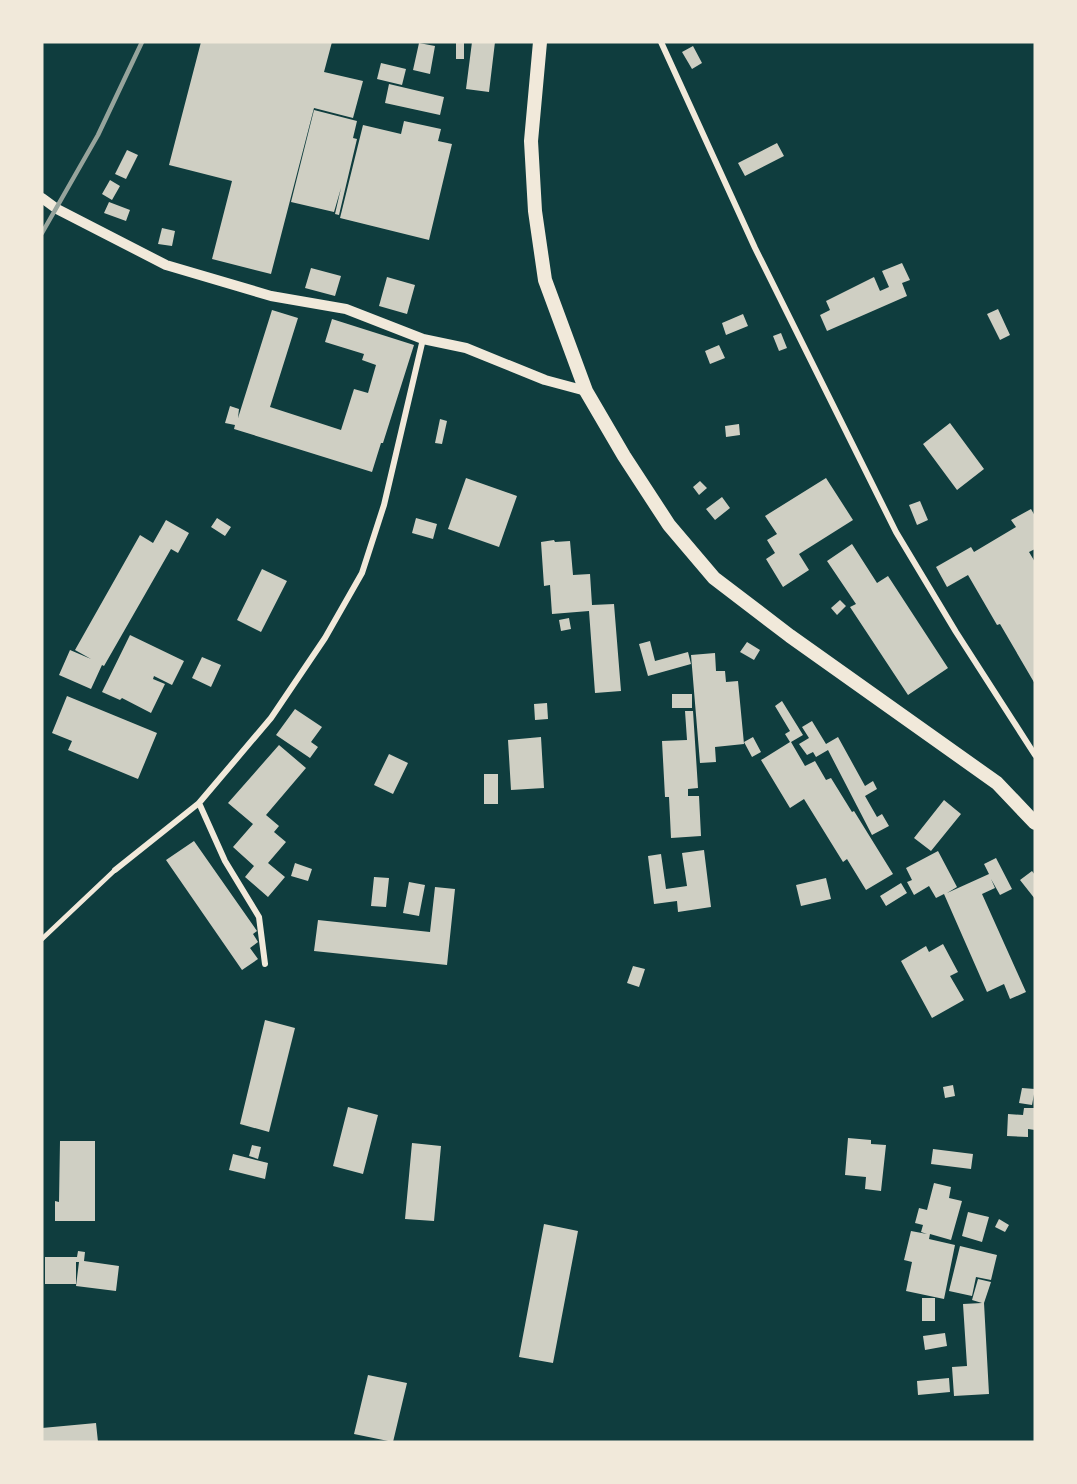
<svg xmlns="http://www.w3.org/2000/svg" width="1077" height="1484" font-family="Roboto,sans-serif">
<rect width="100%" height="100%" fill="#0f3d3e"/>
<!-- building -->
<path fill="#cfcfc3" d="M 201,42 L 332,42 L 324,72 L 363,81 L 353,118 L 314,108 L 271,274 L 212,259 L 232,181 L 169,165 Z
M 456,42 L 464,42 L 464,59 L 456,59 Z
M 472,42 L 495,42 L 489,92 L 466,89 Z
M 419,43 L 435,46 L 430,74 L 413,70 Z
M 693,46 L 702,63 L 692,69 L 682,52 Z
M 381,63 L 406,69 L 402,85 L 377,79 Z
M 389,84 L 444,97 L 440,115 L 385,103 Z
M 314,110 L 357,121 L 353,138 L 357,139 L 339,215 L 335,214 L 341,188 L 334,212 L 291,202 Z
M 404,121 L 441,129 L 438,141 L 452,144 L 429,240 L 340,218 L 363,125 L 401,134 Z
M 777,143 L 784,156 L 745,176 L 738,163 Z
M 127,150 L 138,155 L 126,179 L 115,174 Z
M 110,180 L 120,186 L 112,200 L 102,194 Z
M 109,202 L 130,210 L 126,221 L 104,213 Z
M 162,228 L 175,231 L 172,246 L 158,244 Z
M 902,263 L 910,280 L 902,283 L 907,296 L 827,331 L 820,315 L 830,310 L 826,301 L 874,277 L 880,291 L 889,287 L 882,271 Z
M 311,268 L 341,276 L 335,296 L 305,288 Z
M 387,277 L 415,285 L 407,314 L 379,306 Z
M 998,309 L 1010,335 L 1000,340 L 987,314 Z
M 272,310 L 298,318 L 270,407 L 341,430 L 354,389 L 368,393 L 376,365 L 362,360 L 364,354 L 325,342 L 332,319 L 414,345 L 383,443 L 381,443 L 372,472 L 234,429 L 235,425 L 225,423 L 230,406 L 239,409 L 238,418 Z
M 743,314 L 748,326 L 726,335 L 722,323 Z
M 781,333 L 787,348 L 779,351 L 773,336 Z
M 719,345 L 725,358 L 710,364 L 705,351 Z
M 440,419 L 447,421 L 442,444 L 435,443 Z
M 950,423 L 984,469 L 957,490 L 923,444 Z
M 739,424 L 740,435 L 726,437 L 725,426 Z
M 466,478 L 517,496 L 499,547 L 448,529 Z
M 826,478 L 853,520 L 799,554 L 809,570 L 783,587 L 766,559 L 775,553 L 767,540 L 777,534 L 765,516 Z
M 700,481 L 707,488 L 699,495 L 693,487 Z
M 722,497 L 730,508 L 715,520 L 706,509 Z
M 920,501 L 928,520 L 917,525 L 909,505 Z
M 1031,509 L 1035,516 L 1035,549 L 1029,552 L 1035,562 L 1035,684 L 1000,624 L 997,625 L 968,575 L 947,587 L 936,567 L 971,547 L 974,552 L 1016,527 L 1011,520 Z
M 217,518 L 231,527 L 225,536 L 211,527 Z
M 416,518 L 437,524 L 433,539 L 412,533 Z
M 166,520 L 189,533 L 178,553 L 171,549 L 104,666 L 102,665 L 91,689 L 59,675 L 70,650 L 91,659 L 75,650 L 140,535 L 153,543 Z
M 554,540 L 555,542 L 570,541 L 573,575 L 590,574 L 592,605 L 614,604 L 621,691 L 595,693 L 589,611 L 552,614 L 550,585 L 544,586 L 541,542 Z
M 852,544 L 877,583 L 888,576 L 948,668 L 908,695 L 850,607 L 856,604 L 827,561 Z
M 262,569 L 287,581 L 261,632 L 237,620 Z
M 840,600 L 846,606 L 837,615 L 831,608 Z
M 569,618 L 571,629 L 561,631 L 559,620 Z
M 130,635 L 184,661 L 172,685 L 154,676 L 153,679 L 165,684 L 151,713 L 122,698 L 120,700 L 102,692 Z
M 650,641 L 655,661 L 688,652 L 691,664 L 648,676 L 639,644 Z
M 747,642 L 760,650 L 754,660 L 740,652 Z
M 715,653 L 716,671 L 725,671 L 726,682 L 738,681 L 744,744 L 715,747 L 716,762 L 700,763 L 691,655 Z
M 202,657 L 221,665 L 211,687 L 192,678 Z
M 672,694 L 692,694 L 692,708 L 672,708 Z
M 67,696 L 157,733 L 138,779 L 68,750 L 72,741 L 52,733 Z
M 782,701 L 803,735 L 791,742 L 805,766 L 815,761 L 826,780 L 831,778 L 852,812 L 854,811 L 893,874 L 866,890 L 847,859 L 843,862 L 804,799 L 790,808 L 761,760 L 790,742 L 785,734 L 790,731 L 775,706 Z
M 547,703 L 548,719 L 535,720 L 534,704 Z
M 295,709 L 322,727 L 311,742 L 318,747 L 310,758 L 276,735 Z
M 685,711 L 693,711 L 698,788 L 688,789 L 688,796 L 699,796 L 701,836 L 671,838 L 669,797 L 665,797 L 662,741 L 687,740 Z
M 812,721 L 826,744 L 838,737 L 865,786 L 873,781 L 877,789 L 865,796 L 877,817 L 882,814 L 889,826 L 872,835 L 828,750 L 816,757 L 813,752 L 807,755 L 799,744 L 809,738 L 802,727 Z
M 541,737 L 544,788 L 511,790 L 508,740 Z
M 753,737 L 761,752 L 752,757 L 744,742 Z
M 279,745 L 306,768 L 266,815 L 279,826 L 274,832 L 286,842 L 268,863 L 285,877 L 268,897 L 245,877 L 254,866 L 233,847 L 253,824 L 228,803 Z
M 389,754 L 408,763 L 393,794 L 374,785 Z
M 484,774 L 498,774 L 498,804 L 484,804 Z
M 944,800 L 961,814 L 931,851 L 914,838 Z
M 194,841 L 257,931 L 253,934 L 258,942 L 250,948 L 258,959 L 242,970 L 166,860 Z
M 704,850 L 711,907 L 678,912 L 677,901 L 654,904 L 648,856 L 661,854 L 666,889 L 687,886 L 682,853 Z
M 938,851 L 957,887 L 947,893 L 989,874 L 984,864 L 996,858 L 1012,889 L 1000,895 L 991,879 L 995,888 L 982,894 L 1026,992 L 1010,999 L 1004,984 L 987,992 L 944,894 L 936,898 L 929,886 L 914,895 L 907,882 L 912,880 L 906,868 Z
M 295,863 L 312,869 L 308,881 L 291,876 Z
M 1032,871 L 1035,875 L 1035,899 L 1020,880 Z
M 374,877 L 389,878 L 386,907 L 371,906 Z
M 826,878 L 831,899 L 801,906 L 796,885 Z
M 409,882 L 425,885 L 419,916 L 403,913 Z
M 901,883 L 907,893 L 886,906 L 880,896 Z
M 435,887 L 455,889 L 447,965 L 314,951 L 318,920 L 430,932 Z
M 943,944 L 958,972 L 950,976 L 964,1000 L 932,1018 L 901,961 L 926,946 L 929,952 Z
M 633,966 L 645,969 L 639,987 L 627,983 Z
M 265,1020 L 295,1028 L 269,1132 L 240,1124 Z
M 953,1085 L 955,1096 L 945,1098 L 943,1087 Z
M 1022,1088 L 1035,1089 L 1032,1105 L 1019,1103 Z
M 348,1107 L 378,1115 L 363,1174 L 333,1166 Z
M 1024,1108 L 1035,1108 L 1035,1130 L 1028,1129 L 1028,1137 L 1007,1136 L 1008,1114 L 1023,1115 Z
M 848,1138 L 871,1140 L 871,1144 L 886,1145 L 881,1191 L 865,1189 L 866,1177 L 845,1175 Z
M 60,1141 L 95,1141 L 95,1221 L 55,1221 L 55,1201 L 59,1202 Z
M 412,1143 L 441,1146 L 434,1221 L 405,1219 Z
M 252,1145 L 261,1147 L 258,1159 L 249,1156 Z
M 933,1149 L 973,1154 L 971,1169 L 931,1164 Z
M 233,1154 L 268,1163 L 265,1179 L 229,1170 Z
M 934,1183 L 951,1187 L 949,1198 L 962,1201 L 951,1240 L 930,1234 L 929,1239 L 955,1245 L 944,1299 L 906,1291 L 912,1262 L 904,1260 L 911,1231 L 927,1234 L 921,1232 L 923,1225 L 915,1223 L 919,1208 L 927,1210 Z
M 968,1212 L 989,1217 L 982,1242 L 962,1236 Z
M 999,1219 L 1009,1225 L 1005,1232 L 995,1227 Z
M 544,1224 L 578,1231 L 553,1363 L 519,1357 Z
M 960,1246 L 997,1255 L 991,1280 L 976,1277 L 972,1296 L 949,1291 Z
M 78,1251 L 85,1252 L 84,1261 L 119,1266 L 116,1291 L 76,1286 L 79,1262 L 76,1262 L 76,1284 L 45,1284 L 45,1257 L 77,1257 Z
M 978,1279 L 991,1282 L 984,1303 L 989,1394 L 954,1396 L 952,1367 L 967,1366 L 963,1304 L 982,1303 L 972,1300 Z
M 922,1298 L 935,1298 L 935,1321 L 922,1321 Z
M 945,1333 L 947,1346 L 925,1350 L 923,1336 Z
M 368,1375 L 407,1383 L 393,1442 L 354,1434 Z
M 949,1378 L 950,1392 L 918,1395 L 917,1381 Z
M 96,1423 L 98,1442 L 42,1442 L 42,1428 Z"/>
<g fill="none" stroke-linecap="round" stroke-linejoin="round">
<!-- service -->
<path stroke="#f1e9da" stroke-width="4.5" d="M 42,939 L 115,870"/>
<!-- minor -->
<path stroke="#f1e9da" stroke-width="6" d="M 661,42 L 755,248 L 896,532 L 956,632 L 1035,755
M 199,803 L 225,861 L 259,917 L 265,964
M 115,870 L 199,803 L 271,718 L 325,638 L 362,573 L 384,505 L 423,339"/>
<!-- tertiary -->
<path stroke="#f1e9da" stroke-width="10" d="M 42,198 L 57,209 L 166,265 L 271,296 L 346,309 L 423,339 L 466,348 L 545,380 L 586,391"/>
<!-- primary -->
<path stroke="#f1e9da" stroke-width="14" d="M 540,42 L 531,141 L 535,211 L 545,280 L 586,391 L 624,456 L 669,525 L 714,578 L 790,636 L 997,783 L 1035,823"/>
<!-- rail -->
<path stroke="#97a49c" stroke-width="4.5" d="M 42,233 L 98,135 L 142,42"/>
</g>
<!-- border -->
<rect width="1077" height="1484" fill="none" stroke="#f1e9da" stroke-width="87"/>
</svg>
